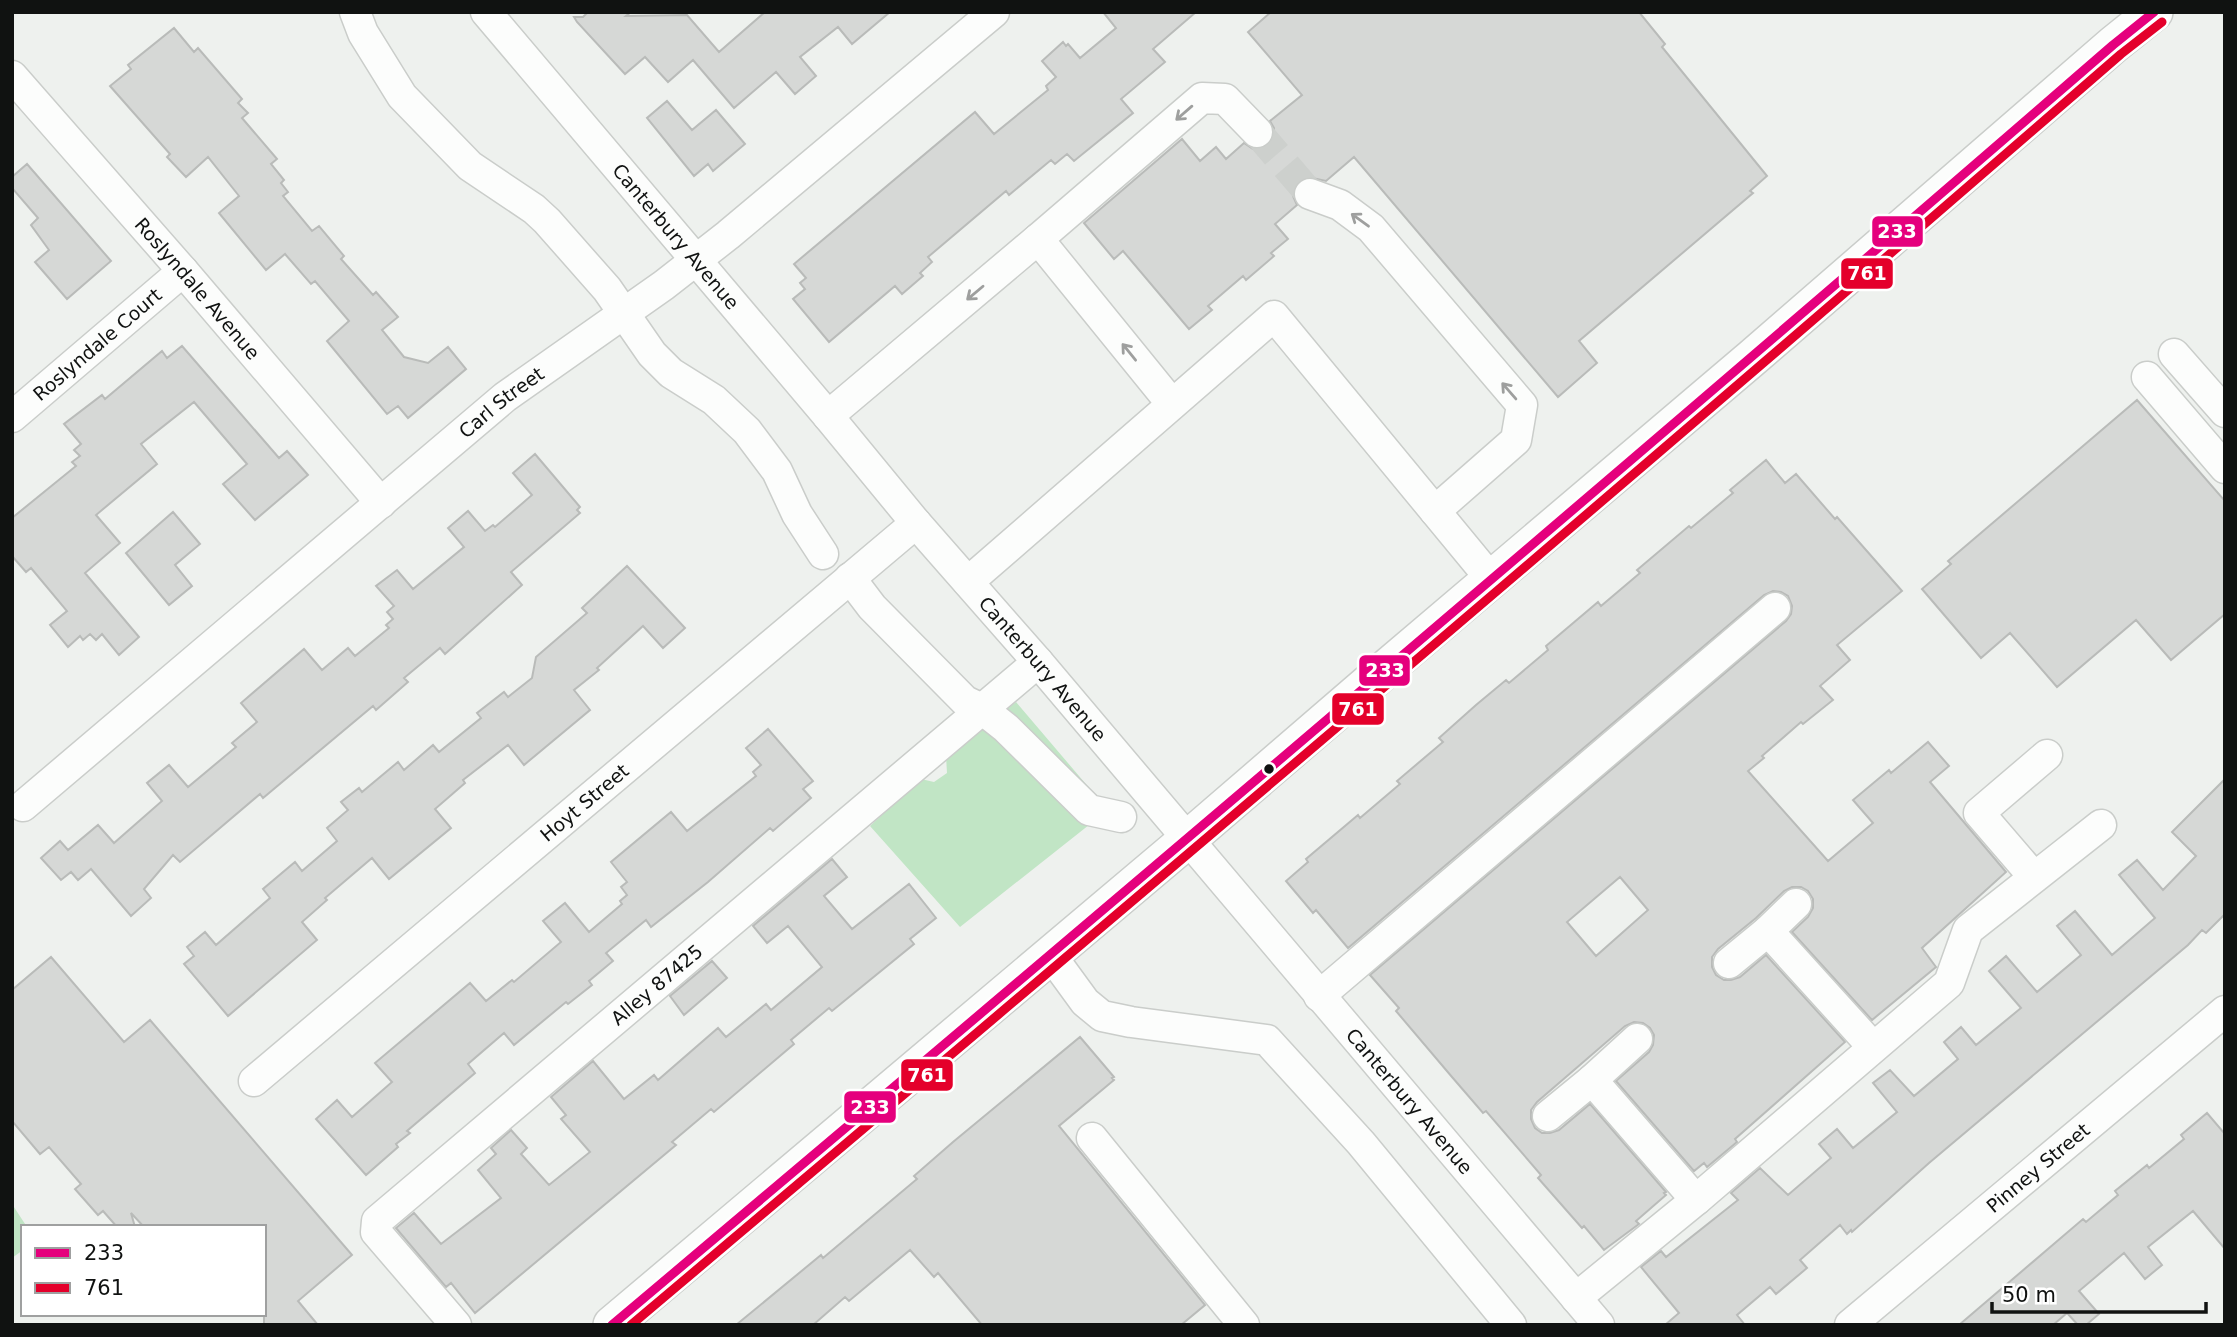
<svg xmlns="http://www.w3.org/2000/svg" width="2237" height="1337" font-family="'DejaVu Sans',sans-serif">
<rect width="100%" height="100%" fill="#eef1ee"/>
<!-- green -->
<path fill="#c1e5c5" d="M 1016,702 L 1102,803 L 1094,821 L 960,927 L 870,826 L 921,779 L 934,782 L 947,773 L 946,756 Z
M 12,1204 L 27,1227 L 23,1227 L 23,1250 L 12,1258 Z"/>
<!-- building -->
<path fill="#d6d8d6" stroke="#b9bbb9" stroke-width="2" fill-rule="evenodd" d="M 588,12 L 631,12 L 626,16 L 687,15 L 719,52 L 765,12 L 890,12 L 852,44 L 838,27 L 800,57 L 816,76 L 795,94 L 776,72 L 734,108 L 693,60 L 668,82 L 645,57 L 625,74 L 577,22 L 574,17 L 583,17 Z
M 1103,12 L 1196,12 L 1153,49 L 1165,62 L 1121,99 L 1133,113 L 1074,161 L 1067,154 L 1055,164 L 1051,160 L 1009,195 L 1006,191 L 928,257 L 932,262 L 920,273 L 923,276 L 902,294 L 895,286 L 829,342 L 793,299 L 805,289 L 800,283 L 806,278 L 794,264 L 975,112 L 994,134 L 1048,90 L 1046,86 L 1056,77 L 1042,61 L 1063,42 L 1066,46 L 1068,44 L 1080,58 L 1116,28 Z
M 1271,12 L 1639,12 L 1665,44 L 1662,47 L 1767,176 L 1750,191 L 1753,193 L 1579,341 L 1597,363 L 1558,397 L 1354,157 L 1326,181 L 1308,177 L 1298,181 L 1294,187 L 1293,196 L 1297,205 L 1275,224 L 1288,239 L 1271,253 L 1274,256 L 1246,280 L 1243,276 L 1208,306 L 1212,310 L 1189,329 L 1123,251 L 1114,259 L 1084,223 L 1182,139 L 1200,161 L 1216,147 L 1226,159 L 1244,143 L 1253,149 L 1262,149 L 1270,144 L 1274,136 L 1274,128 L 1270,121 L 1302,95 L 1248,32 Z
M 174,28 L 194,52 L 198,48 L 242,99 L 238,103 L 248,113 L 242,118 L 277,159 L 271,164 L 284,180 L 281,183 L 288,192 L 283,196 L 312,231 L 319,226 L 344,256 L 341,259 L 373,295 L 376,292 L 398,317 L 382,330 L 404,357 L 428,363 L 448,347 L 466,369 L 408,418 L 398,406 L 387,414 L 327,341 L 349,321 L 315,281 L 311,284 L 285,254 L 266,270 L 219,213 L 239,196 L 208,157 L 186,177 L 167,157 L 170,154 L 110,86 L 131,69 L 128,65 Z
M 667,101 L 692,130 L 716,110 L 745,144 L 713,171 L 708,164 L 694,176 L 647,118 Z
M 27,164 L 111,261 L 67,299 L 35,262 L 49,250 L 31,225 L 38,218 L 12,188 L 12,177 Z
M 182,346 L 279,458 L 287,451 L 308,475 L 255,520 L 223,484 L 247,464 L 194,402 L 141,444 L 157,464 L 96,515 L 120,543 L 85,573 L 139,637 L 119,655 L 102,634 L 96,640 L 90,634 L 83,640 L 80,636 L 68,647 L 50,625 L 67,611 L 31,568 L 26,572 L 12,556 L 12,518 L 76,466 L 72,462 L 80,456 L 74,450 L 81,444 L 64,424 L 102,395 L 105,399 L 162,351 L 167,358 Z
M 2137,400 L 2225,501 L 2225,614 L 2171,660 L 2136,620 L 2057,687 L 2010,633 L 1981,658 L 1922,589 L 1951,564 L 1948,561 Z
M 535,454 L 580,507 L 577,510 L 580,513 L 511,572 L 522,585 L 445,654 L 440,648 L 404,678 L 408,682 L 376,710 L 373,706 L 263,798 L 260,794 L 180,862 L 173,855 L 144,889 L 151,898 L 131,916 L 91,869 L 78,880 L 71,872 L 61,880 L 41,858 L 60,841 L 68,850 L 98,825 L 114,843 L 162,801 L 147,783 L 169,765 L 188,787 L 236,747 L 232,743 L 257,722 L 241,703 L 304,649 L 322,670 L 348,648 L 355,656 L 389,628 L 386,625 L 393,619 L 387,612 L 394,606 L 376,586 L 397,570 L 413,589 L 464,547 L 448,528 L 468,511 L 485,531 L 493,525 L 495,527 L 532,495 L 513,473 Z
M 1766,460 L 1785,483 L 1796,474 L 1835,519 L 1837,517 L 1902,591 L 1837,645 L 1850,660 L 1820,686 L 1833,700 L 1803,724 L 1801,722 L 1762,756 L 1764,758 L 1748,771 L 1828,861 L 1873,823 L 1853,800 L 1889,770 L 1891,773 L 1928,742 L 1949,766 L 1930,782 L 2006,872 L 1922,948 L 1936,967 L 1872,1020 L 1792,932 L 1808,917 L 1813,908 L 1813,899 L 1808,891 L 1801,887 L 1792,887 L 1784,891 L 1756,918 L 1718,949 L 1712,957 L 1712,967 L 1716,975 L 1724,980 L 1731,980 L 1740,977 L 1766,955 L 1845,1042 L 1735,1139 L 1737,1142 L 1707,1167 L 1704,1163 L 1694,1171 L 1616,1081 L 1649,1052 L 1653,1045 L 1654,1035 L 1650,1028 L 1643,1023 L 1634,1022 L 1625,1026 L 1537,1102 L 1531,1110 L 1531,1119 L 1535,1128 L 1542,1133 L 1550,1133 L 1559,1130 L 1590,1104 L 1666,1192 L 1664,1193 L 1666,1195 L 1636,1221 L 1639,1224 L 1604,1250 L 1584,1226 L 1582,1228 L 1538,1178 L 1541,1175 L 1486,1111 L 1483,1113 L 1452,1077 L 1396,1011 L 1399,1008 L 1370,975 L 1786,621 L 1791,614 L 1792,606 L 1788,596 L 1781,592 L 1773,591 L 1764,595 L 1348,948 L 1316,910 L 1313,913 L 1286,881 L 1308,862 L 1306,859 L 1358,815 L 1360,818 L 1400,784 L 1397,781 L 1443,742 L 1439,738 L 1476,705 L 1506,680 L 1509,683 L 1548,650 L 1546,646 L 1598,602 L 1601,606 L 1640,573 L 1637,570 L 1689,526 L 1691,528 L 1733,493 L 1730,490 ZM 1620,877 L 1648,910 L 1596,956 L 1567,922 Z
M 173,512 L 200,544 L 175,565 L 192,586 L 169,605 L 126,553 Z
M 627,566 L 685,628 L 663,648 L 643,626 L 597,668 L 599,670 L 574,690 L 590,710 L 524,765 L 508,745 L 463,780 L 465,783 L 435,809 L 451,828 L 389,879 L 372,858 L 325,898 L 327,900 L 302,922 L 317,940 L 228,1016 L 184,964 L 194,956 L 187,947 L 205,932 L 216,945 L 270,898 L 263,889 L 295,862 L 302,871 L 337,841 L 327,828 L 348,810 L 341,802 L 359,788 L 362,792 L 398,762 L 404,770 L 433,745 L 439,752 L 481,718 L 477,713 L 504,692 L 508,697 L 532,678 L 536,657 L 587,613 L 582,608 Z
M 768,729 L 813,781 L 803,789 L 811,798 L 773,831 L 770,828 L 708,882 L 651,927 L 646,920 L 606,953 L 613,961 L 589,981 L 592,985 L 568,1004 L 566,1002 L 514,1045 L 504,1033 L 468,1064 L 475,1073 L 407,1131 L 410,1133 L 396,1144 L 398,1147 L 366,1175 L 316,1119 L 337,1100 L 352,1117 L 392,1082 L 375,1063 L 470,983 L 486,1001 L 512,980 L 514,982 L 561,942 L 543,921 L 565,903 L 589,932 L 622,904 L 620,901 L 627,895 L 621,887 L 627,882 L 611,862 L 671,812 L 687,831 L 756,776 L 753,772 L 761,765 L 746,748 Z
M 2225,779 L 2225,914 L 2206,933 L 2202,930 L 2188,945 L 1929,1163 L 1852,1232 L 1851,1230 L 1847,1234 L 1840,1225 L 1800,1260 L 1807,1268 L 1776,1294 L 1770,1287 L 1737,1315 L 1745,1325 L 1665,1325 L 1679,1313 L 1641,1267 L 1661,1251 L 1666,1257 L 1738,1200 L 1731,1193 L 1760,1168 L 1788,1195 L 1831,1158 L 1819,1144 L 1837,1129 L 1853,1148 L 1897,1112 L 1873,1083 L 1890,1070 L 1914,1096 L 1958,1059 L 1944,1042 L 1961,1027 L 1976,1045 L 2021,1008 L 1989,971 L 2006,956 L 2037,992 L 2081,955 L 2057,926 L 2075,911 L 2112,955 L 2155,918 L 2119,875 L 2137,860 L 2163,890 L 2196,856 L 2172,832 Z
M 832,859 L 847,877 L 824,896 L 852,929 L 909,884 L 936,918 L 910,939 L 914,944 L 832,1011 L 829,1008 L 791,1040 L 794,1044 L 714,1112 L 711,1109 L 672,1142 L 676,1145 L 475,1313 L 451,1283 L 446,1287 L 396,1228 L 414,1213 L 441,1244 L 501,1198 L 478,1170 L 496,1154 L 491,1148 L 511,1130 L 527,1148 L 521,1154 L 549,1185 L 590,1152 L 561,1119 L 566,1115 L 551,1097 L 593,1061 L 624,1099 L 654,1075 L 658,1080 L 718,1028 L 726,1037 L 766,1004 L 771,1010 L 822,967 L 788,926 L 767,943 L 753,926 Z
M 51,957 L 124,1042 L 150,1020 L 352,1255 L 298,1301 L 318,1325 L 264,1325 L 264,1227 L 144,1227 L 131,1213 L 135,1227 L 117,1227 L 103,1211 L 98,1215 L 75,1189 L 81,1184 L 49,1147 L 40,1154 L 12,1121 L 12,990 Z
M 712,961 L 727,978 L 684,1015 L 670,996 Z
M 1080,1037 L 1114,1077 L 1112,1078 L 1114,1080 L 1059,1126 L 1205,1305 L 1181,1325 L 982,1325 L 938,1273 L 934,1277 L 910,1250 L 849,1301 L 845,1297 L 813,1325 L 736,1325 L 821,1255 L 823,1258 L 917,1179 L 914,1176 L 953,1142 Z
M 2207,1113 L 2225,1134 L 2225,1249 L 2193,1211 L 2148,1247 L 2162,1265 L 2145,1279 L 2124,1253 L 2079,1291 L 2099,1314 L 2086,1325 L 2078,1325 L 2067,1313 L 2053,1325 L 1959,1325 L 2083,1219 L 2086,1222 L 2118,1195 L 2115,1191 L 2147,1165 L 2149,1168 L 2184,1139 L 2181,1135 Z"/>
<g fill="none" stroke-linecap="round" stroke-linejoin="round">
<!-- minor-tunnel -->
<path stroke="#cdd0cd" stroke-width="30" stroke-dasharray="30 15" stroke-linecap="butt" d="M 1257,132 L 1310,194"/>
<!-- minor casing -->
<g stroke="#cacdca" stroke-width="33">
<g id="minor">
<path d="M 355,12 L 363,33 L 402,96 L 470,166 L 534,209 L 547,221 L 607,289 L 652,354 L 671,373 L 714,400 L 747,431 L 777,471 L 797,514 L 823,554"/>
<path id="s1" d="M 486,12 L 828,416 L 916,523 L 1038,662 L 1599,1325"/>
<path id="s2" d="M 12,76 L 183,271 L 381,503"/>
<path d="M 1310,194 L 1340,205 L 1371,228 L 1522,405 L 1516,440 L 1435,511"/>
<path d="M 1038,239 L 1202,98 L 1225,99 L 1257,132"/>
<path d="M 2174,354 L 2225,412"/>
<path d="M 2147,377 L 2225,468"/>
<path d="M 828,416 L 1038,239 L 1172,404"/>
<path id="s3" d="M 12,417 L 183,271"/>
<path d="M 850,578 L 872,607 L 965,701 L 982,709 L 1006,728 L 1089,810 L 1121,817"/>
<path d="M 968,582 L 1274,316 L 1491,579"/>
<path id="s4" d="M 23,806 L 505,397 L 664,285 L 728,235 L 994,12"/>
<path d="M 2034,877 L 1979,813 L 2047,755"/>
<path d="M 1768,931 L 1796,904"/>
<path d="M 1050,954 L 1085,1002 L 1102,1016 L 1131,1022 L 1267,1040 L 1361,1143 L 1511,1325"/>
<path d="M 1729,963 L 1768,931 L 1873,1047"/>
<path d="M 1319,996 L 1775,608"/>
<path d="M 1592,1080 L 1637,1039"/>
<path id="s5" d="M 254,1081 L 916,523"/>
<path d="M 1548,1116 L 1592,1080 L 1696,1200"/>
<path d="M 1092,1138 L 1244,1325"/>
<path d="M 1576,1298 L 1696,1200 L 1949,983 L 1968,930 L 2101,825"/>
<path id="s6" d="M 456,1325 L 376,1232 L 377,1221 L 1038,662"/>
<path id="s7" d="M 1850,1325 L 2225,1011"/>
</g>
</g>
<!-- major casing -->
<g stroke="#cacdca" stroke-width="40">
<path id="major" d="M 612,1325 L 1187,840 L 1368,684 L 1752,358 L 2113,45 L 2154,12"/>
</g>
<!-- minor -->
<use href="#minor" stroke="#fcfdfc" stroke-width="30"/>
<!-- major -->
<use href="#major" stroke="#fcfdfc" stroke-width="37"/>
<!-- bus-1 casing -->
<g stroke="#fff" stroke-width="14">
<path id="bus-1" d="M 612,1325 C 1115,901 1616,476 2113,45 L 2154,12"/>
</g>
<!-- bus-2 casing -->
<g stroke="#fff" stroke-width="14">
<path id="bus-2" d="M 631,1325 C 1130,904 1628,482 2121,54 L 2162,22"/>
</g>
<!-- bus-1 -->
<use href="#bus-1" stroke="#e5007d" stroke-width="9"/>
<!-- bus-2 -->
<use href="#bus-2" stroke="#e4002b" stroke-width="9"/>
</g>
<!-- one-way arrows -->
<defs><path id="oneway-shaft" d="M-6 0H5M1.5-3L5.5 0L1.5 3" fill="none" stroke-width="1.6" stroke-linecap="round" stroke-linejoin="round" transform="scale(1.75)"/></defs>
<g stroke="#9e9f9e">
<use href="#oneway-shaft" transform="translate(1184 113) rotate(139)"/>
<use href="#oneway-shaft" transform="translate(1360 220) rotate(-144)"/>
<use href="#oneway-shaft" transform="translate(975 293) rotate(140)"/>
<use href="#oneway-shaft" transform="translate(1129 352) rotate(-129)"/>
<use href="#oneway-shaft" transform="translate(1509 391) rotate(-131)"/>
</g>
<!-- markers -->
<circle fill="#101211" stroke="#fff" stroke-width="2.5" cx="1269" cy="769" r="6"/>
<g text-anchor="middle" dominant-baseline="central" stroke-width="7" stroke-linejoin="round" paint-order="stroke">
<!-- street labels -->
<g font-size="19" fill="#101211" stroke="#fff">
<text stroke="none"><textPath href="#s1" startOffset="294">Canterbury Avenue</textPath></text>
<text stroke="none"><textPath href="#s2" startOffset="282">Roslyndale Avenue</textPath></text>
<text stroke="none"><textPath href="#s3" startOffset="112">Roslyndale Court</textPath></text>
<text stroke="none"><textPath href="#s4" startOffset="626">Carl Street</textPath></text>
<text stroke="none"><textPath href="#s1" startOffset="861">Canterbury Avenue</textPath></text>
<text stroke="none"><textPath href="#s5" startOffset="432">Hoyt Street</textPath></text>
<text stroke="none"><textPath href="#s6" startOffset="500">Alley 87425</textPath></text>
<text stroke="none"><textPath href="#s1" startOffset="1428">Canterbury Avenue</textPath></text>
<text stroke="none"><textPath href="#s7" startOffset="245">Pinney Street</textPath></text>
</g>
</g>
<g stroke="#fff" stroke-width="2.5">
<rect x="1871" y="215" width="53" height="33" rx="7" fill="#e5007d"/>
<rect x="1840" y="257" width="54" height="33" rx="7" fill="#e4002b"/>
<rect x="1358" y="654" width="53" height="33" rx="7" fill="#e5007d"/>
<rect x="1331" y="692" width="54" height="34" rx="7" fill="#e4002b"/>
<rect x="900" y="1058" width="54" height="34" rx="7" fill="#e4002b"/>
<rect x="843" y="1090" width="54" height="34" rx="7" fill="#e5007d"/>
</g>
<g font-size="19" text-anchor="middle" font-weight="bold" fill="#fff">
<text x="1897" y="238">233</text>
<text x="1867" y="280">761</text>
<text x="1385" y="677">233</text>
<text x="1358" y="716">761</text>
<text x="927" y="1082">761</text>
<text x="870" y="1114">233</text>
</g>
<!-- border -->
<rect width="2237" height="1337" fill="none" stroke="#101211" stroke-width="28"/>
<!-- legend -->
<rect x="21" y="1225" width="245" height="91" fill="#ffffff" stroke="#9fa0a0" stroke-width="2"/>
<rect x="35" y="1248" width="35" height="10" fill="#e5007d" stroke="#9fa0a0" stroke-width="2"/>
<text x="84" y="1260" font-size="21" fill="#101211">233</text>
<rect x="35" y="1283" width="35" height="10" fill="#e4002b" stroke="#9fa0a0" stroke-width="2"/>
<text x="84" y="1295" font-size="21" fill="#101211">761</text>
<!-- scale -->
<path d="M1992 1302v10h214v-10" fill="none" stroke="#101211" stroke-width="3.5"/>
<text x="2002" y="1302" font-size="21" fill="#101211" stroke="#ffffff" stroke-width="5" paint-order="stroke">50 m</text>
</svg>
